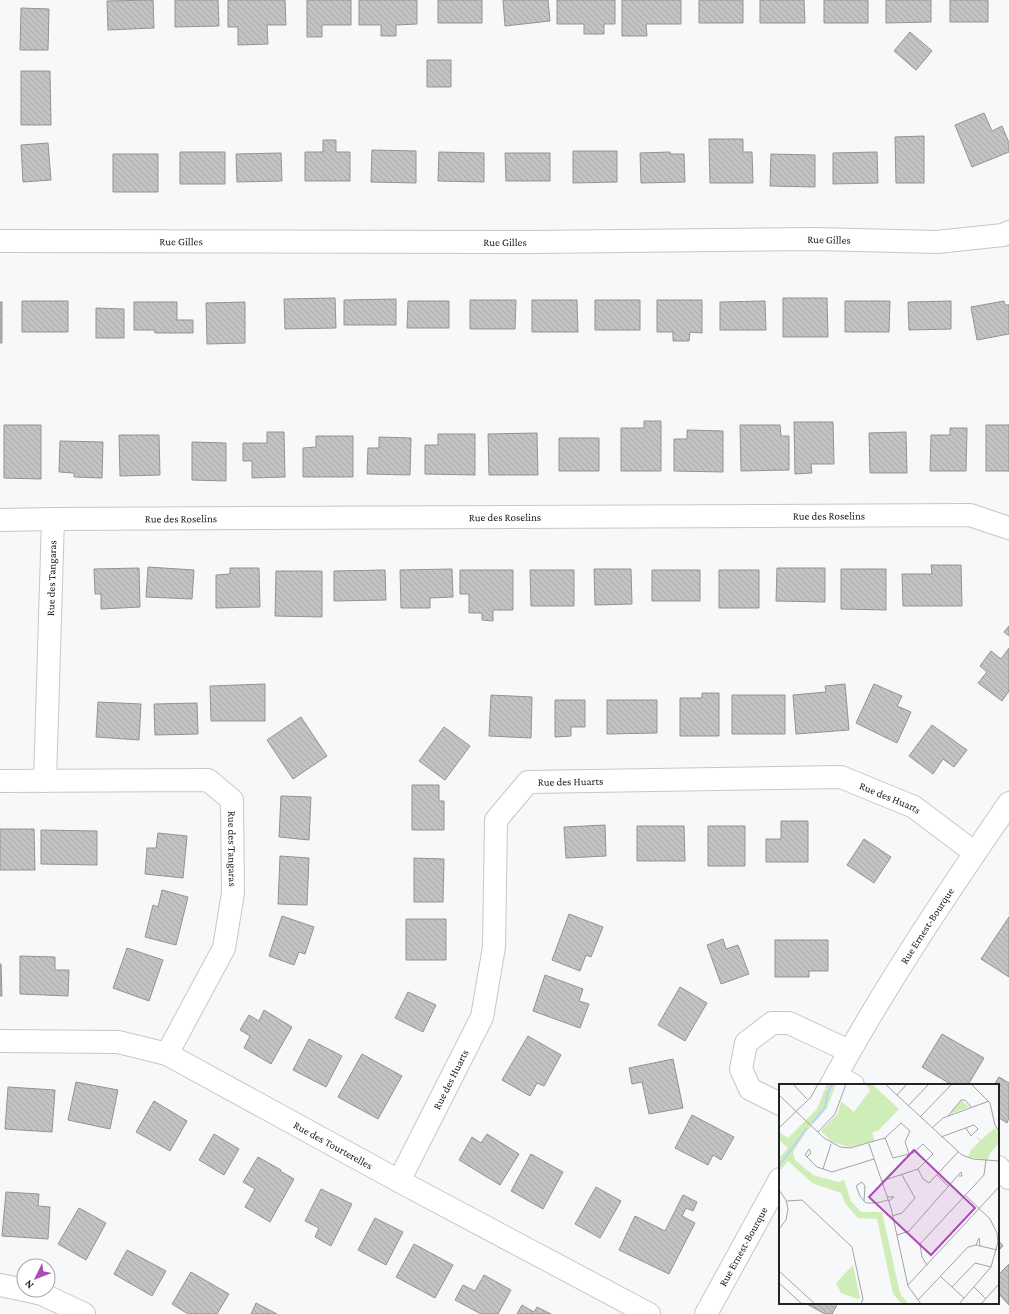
<svg xmlns="http://www.w3.org/2000/svg" width="1009" height="1314" font-family="'Crimson Pro',serif">
<defs>
<pattern id="building-back-hatch" width="6" height="6" patternUnits="userSpaceOnUse"><rect width="6" height="6" fill="#c2c3c5"/><path d="M-1 5l2 2M0 0l6 6M5-1l2 2" fill="none" stroke="#a6a7a9"/></pattern>
</defs>
<rect width="100%" height="100%" fill="#f7f8fa"/>
<!-- building -->
<path fill="url(#building-back-hatch)" stroke="#929395" d="M 153,0 L 154,28 L 108,30 L 107,1 Z
M 175,0 L 218,0 L 219,26 L 175,27 Z
M 228,0 L 285,0 L 286,25 L 267,25 L 268,44 L 238,45 L 238,27 L 228,27 Z
M 307,0 L 351,0 L 351,25 L 322,25 L 322,37 L 307,37 Z
M 359,0 L 417,0 L 417,24 L 396,25 L 396,36 L 381,36 L 381,25 L 359,25 Z
M 438,0 L 482,0 L 482,23 L 438,23 Z
M 503,0 L 548,0 L 550,21 L 505,26 Z
M 557,0 L 615,0 L 615,24 L 604,24 L 604,34 L 584,34 L 584,24 L 557,24 Z
M 622,0 L 681,0 L 681,24 L 646,24 L 647,36 L 622,36 Z
M 699,0 L 743,0 L 743,23 L 699,23 Z
M 760,0 L 804,0 L 805,23 L 760,23 Z
M 824,0 L 868,0 L 868,23 L 824,23 Z
M 886,0 L 931,0 L 931,22 L 886,23 Z
M 950,0 L 988,0 L 988,22 L 950,22 Z
M 21,8 L 49,9 L 48,50 L 20,50 Z
M 910,32 L 932,51 L 916,70 L 894,51 Z
M 427,60 L 451,60 L 451,87 L 427,87 Z
M 21,71 L 50,71 L 51,125 L 21,125 Z
M 984,113 L 992,131 L 1002,126 L 1009,143 L 1009,152 L 972,167 L 955,125 Z
M 924,136 L 924,183 L 896,183 L 895,137 Z
M 709,139 L 743,139 L 743,152 L 752,152 L 753,183 L 710,183 Z
M 323,140 L 336,140 L 336,152 L 350,152 L 350,181 L 305,181 L 305,152 L 323,152 Z
M 48,143 L 51,180 L 23,182 L 21,145 Z
M 372,150 L 416,151 L 416,183 L 371,182 Z
M 573,151 L 617,151 L 617,182 L 573,183 Z
M 180,152 L 225,152 L 225,184 L 180,184 Z
M 439,152 L 484,153 L 484,182 L 438,181 Z
M 670,152 L 670,154 L 684,154 L 685,182 L 641,183 L 640,153 Z
M 877,152 L 878,183 L 833,184 L 833,153 Z
M 281,153 L 282,181 L 237,182 L 236,154 Z
M 505,153 L 550,153 L 550,181 L 506,181 Z
M 113,154 L 158,154 L 158,192 L 113,192 Z
M 771,154 L 815,155 L 815,187 L 770,186 Z
M 335,298 L 336,328 L 285,329 L 284,299 Z
M 783,298 L 827,298 L 828,337 L 783,337 Z
M 396,299 L 396,325 L 344,325 L 344,300 Z
M 470,300 L 516,300 L 515,329 L 470,329 Z
M 532,300 L 577,300 L 578,332 L 532,332 Z
M 595,300 L 640,300 L 640,330 L 595,330 Z
M 657,300 L 702,300 L 702,333 L 690,332 L 689,341 L 673,341 L 673,332 L 657,332 Z
M 22,301 L 68,301 L 68,332 L 22,332 Z
M 408,301 L 449,301 L 449,328 L 407,328 Z
M 765,301 L 766,330 L 720,330 L 720,302 Z
M 845,301 L 890,301 L 889,332 L 845,332 Z
M 951,301 L 951,329 L 909,330 L 908,302 Z
M 1004,301 L 1005,305 L 1009,305 L 1009,334 L 977,340 L 971,307 Z
M 0,302 L 2,302 L 2,343 L 0,343 Z
M 134,302 L 177,302 L 177,320 L 193,320 L 193,333 L 155,333 L 154,330 L 134,330 Z
M 245,302 L 245,343 L 207,344 L 206,303 Z
M 96,308 L 124,309 L 124,338 L 96,338 Z
M 644,421 L 661,421 L 661,471 L 621,471 L 621,428 L 644,428 Z
M 794,422 L 833,422 L 834,464 L 811,464 L 812,473 L 795,474 Z
M 4,425 L 41,425 L 41,479 L 4,478 Z
M 740,425 L 780,425 L 781,436 L 789,436 L 789,470 L 741,471 Z
M 986,425 L 1009,425 L 1009,471 L 986,471 Z
M 950,428 L 967,428 L 966,471 L 930,471 L 931,435 L 950,435 Z
M 687,430 L 723,431 L 723,472 L 674,471 L 674,439 L 687,439 Z
M 267,432 L 284,432 L 285,477 L 252,478 L 252,461 L 243,461 L 243,443 L 267,443 Z
M 906,432 L 907,473 L 870,473 L 869,433 Z
M 537,433 L 538,475 L 489,475 L 488,434 Z
M 438,434 L 475,434 L 475,475 L 425,474 L 425,445 L 438,445 Z
M 119,435 L 159,435 L 160,475 L 120,476 Z
M 316,436 L 353,436 L 353,477 L 303,477 L 303,448 L 316,447 Z
M 379,437 L 411,438 L 410,475 L 367,474 L 368,448 L 379,448 Z
M 559,438 L 599,438 L 599,471 L 559,471 Z
M 60,441 L 103,442 L 102,478 L 74,477 L 74,473 L 59,472 Z
M 192,442 L 226,443 L 226,481 L 192,480 Z
M 931,565 L 961,565 L 962,606 L 903,606 L 902,574 L 932,574 Z
M 148,567 L 194,570 L 192,599 L 146,597 Z
M 139,568 L 140,607 L 101,609 L 101,594 L 95,594 L 94,569 Z
M 230,568 L 259,568 L 260,607 L 216,608 L 216,575 L 230,574 Z
M 777,568 L 825,568 L 825,602 L 776,601 Z
M 452,569 L 453,597 L 430,598 L 430,608 L 401,608 L 400,570 Z
M 594,569 L 631,569 L 632,604 L 595,605 Z
M 841,569 L 886,569 L 886,610 L 841,609 Z
M 385,570 L 386,600 L 334,601 L 334,571 Z
M 460,570 L 513,570 L 513,610 L 493,610 L 493,621 L 482,620 L 482,613 L 469,613 L 469,594 L 460,594 Z
M 530,570 L 574,570 L 574,606 L 531,606 Z
M 652,570 L 700,570 L 700,601 L 652,601 Z
M 719,570 L 759,570 L 759,608 L 719,608 Z
M 276,571 L 322,571 L 322,617 L 275,616 Z
M 1009,626 L 1009,636 L 1004,632 Z
M 1009,648 L 1009,691 L 1002,701 L 978,683 L 987,672 L 980,666 L 991,651 L 1001,659 Z
M 265,684 L 265,721 L 211,721 L 210,686 Z
M 845,684 L 849,730 L 796,734 L 793,695 L 826,692 L 825,686 Z
M 874,684 L 902,696 L 897,706 L 911,712 L 897,743 L 856,723 Z
M 702,693 L 719,693 L 719,736 L 680,736 L 680,698 L 702,698 Z
M 491,695 L 532,697 L 531,738 L 489,736 Z
M 732,695 L 785,695 L 785,734 L 732,734 Z
M 555,700 L 585,700 L 585,727 L 571,727 L 571,736 L 555,737 Z
M 607,700 L 657,700 L 657,733 L 607,734 Z
M 98,702 L 141,704 L 139,740 L 96,737 Z
M 197,703 L 198,734 L 155,735 L 154,704 Z
M 301,717 L 327,756 L 293,779 L 267,740 Z
M 932,725 L 967,750 L 954,767 L 943,759 L 933,774 L 909,756 Z
M 444,727 L 470,746 L 445,780 L 419,761 Z
M 412,785 L 439,785 L 439,801 L 444,801 L 444,830 L 412,830 Z
M 281,796 L 311,797 L 309,840 L 279,837 Z
M 781,821 L 808,821 L 808,862 L 766,862 L 766,839 L 781,839 Z
M 605,825 L 606,856 L 566,858 L 564,827 Z
M 637,826 L 684,826 L 685,861 L 637,861 Z
M 708,826 L 745,826 L 745,866 L 708,866 Z
M 0,829 L 34,829 L 35,870 L 0,870 Z
M 41,830 L 97,831 L 97,865 L 41,864 Z
M 158,833 L 187,836 L 183,878 L 145,874 L 147,848 L 156,848 Z
M 864,839 L 891,857 L 874,883 L 847,865 Z
M 280,856 L 309,858 L 307,905 L 278,904 Z
M 414,858 L 444,859 L 443,902 L 414,902 Z
M 162,890 L 188,897 L 176,945 L 145,937 L 153,905 L 158,907 Z
M 569,914 L 603,927 L 591,957 L 586,955 L 580,971 L 552,960 Z
M 282,916 L 314,927 L 305,954 L 299,952 L 294,965 L 269,956 Z
M 1009,917 L 1009,977 L 981,959 Z
M 406,919 L 446,919 L 446,960 L 406,960 Z
M 723,939 L 726,949 L 738,945 L 749,974 L 721,984 L 707,945 Z
M 775,940 L 828,940 L 828,971 L 809,971 L 809,977 L 775,977 Z
M 127,948 L 163,960 L 149,1001 L 113,988 Z
M 20,956 L 55,957 L 55,970 L 69,970 L 68,996 L 20,994 Z
M 0,964 L 1,964 L 2,996 L 0,996 Z
M 545,975 L 583,989 L 579,1001 L 589,1004 L 580,1028 L 533,1011 Z
M 680,987 L 707,1003 L 685,1041 L 658,1025 Z
M 408,992 L 436,1005 L 423,1032 L 395,1018 Z
M 264,1010 L 292,1027 L 271,1064 L 244,1048 L 250,1036 L 240,1030 L 249,1015 L 259,1021 Z
M 942,1034 L 984,1058 L 968,1085 L 952,1085 L 922,1067 Z
M 528,1036 L 561,1055 L 544,1086 L 537,1083 L 530,1096 L 502,1080 Z
M 309,1039 L 342,1056 L 326,1087 L 293,1070 Z
M 362,1054 L 402,1076 L 378,1119 L 338,1097 Z
M 673,1059 L 683,1108 L 649,1114 L 642,1082 L 632,1084 L 629,1068 Z
M 999,1077 L 1009,1083 L 1009,1118 L 1007,1123 L 998,1117 L 998,1085 L 994,1085 Z
M 76,1082 L 118,1090 L 110,1129 L 68,1120 Z
M 8,1087 L 55,1090 L 52,1132 L 5,1129 Z
M 154,1101 L 187,1121 L 170,1151 L 136,1132 Z
M 692,1115 L 734,1137 L 721,1160 L 713,1155 L 708,1165 L 675,1148 Z
M 214,1134 L 239,1149 L 224,1175 L 199,1160 Z
M 487,1134 L 519,1154 L 500,1185 L 459,1160 L 472,1137 L 481,1143 Z
M 531,1154 L 563,1172 L 543,1209 L 511,1191 Z
M 258,1157 L 281,1170 L 280,1171 L 294,1179 L 270,1222 L 245,1207 L 255,1189 L 243,1182 Z
M 596,1187 L 621,1201 L 600,1238 L 575,1224 Z
M 321,1189 L 352,1204 L 331,1246 L 315,1237 L 319,1228 L 305,1221 Z
M 6,1192 L 39,1194 L 38,1206 L 50,1207 L 48,1239 L 2,1236 Z
M 683,1195 L 697,1202 L 693,1211 L 686,1208 L 682,1216 L 695,1223 L 669,1274 L 619,1250 L 635,1216 L 665,1231 Z
M 79,1208 L 106,1223 L 86,1260 L 58,1244 Z
M 375,1218 L 403,1232 L 386,1265 L 358,1250 Z
M 998,1240 L 1003,1246 L 998,1251 Z
M 414,1244 L 453,1265 L 435,1298 L 396,1277 Z
M 127,1250 L 166,1271 L 152,1296 L 114,1274 Z
M 1009,1264 L 1009,1305 L 998,1293 L 998,1275 Z
M 191,1272 L 229,1294 L 217,1314 L 188,1314 L 172,1304 Z
M 484,1275 L 511,1290 L 498,1314 L 481,1314 L 455,1300 L 463,1285 L 475,1291 Z
M 256,1303 L 277,1314 L 251,1314 Z
M 805,1303 L 838,1303 L 832,1314 L 825,1314 Z
M 522,1305 L 534,1312 L 537,1307 L 551,1314 L 517,1314 Z"/>
<g fill="none" stroke-linecap="round" stroke-linejoin="round">
<!-- minor casing -->
<g stroke="#c6c7c9" stroke-width="24">
<g id="minor">
<path id="s1" d="M 0,241 L 532,242 L 816,239 L 937,242 L 1003,235 L 1009,232"/>
<path id="s2" d="M 0,520 L 53,519 L 970,515 L 1009,528"/>
<path id="s3" d="M 0,781 L 208,780 L 232,800 L 233,893 L 224,948 L 167,1054"/>
<path id="s4" d="M 45,781 L 53,519"/>
<path id="s5" d="M 0,1041 L 118,1042 L 167,1054 L 399,1181 L 649,1314"/>
<path d="M 836,1076 L 853,1085"/>
<path id="s6" d="M 831,1085 C 884,987 946,895 1009,803"/>
<path d="M 780,1104 L 750,1089 L 741,1069 L 746,1043 L 772,1023 L 789,1023 L 849,1051"/>
<path d="M 998,1167 L 1009,1178"/>
<path id="s7" d="M 399,1181 L 482,1017 L 494,947 L 496,820 L 528,782 L 841,777 L 914,807 L 975,853"/>
<path d="M 0,1285 L 24,1290"/>
<path d="M 25,1290 L 42,1294 L 84,1314"/>
<path id="s8" d="M 706,1314 L 780,1179"/>
</g>
</g>
<!-- minor -->
<use href="#minor" stroke="#fff" stroke-width="22"/>
</g>
<g text-anchor="middle" dominant-baseline="central" stroke-width="4" stroke-linejoin="round" paint-order="stroke">
<!-- street labels -->
<g font-size="11" fill="#232324" stroke="#fff">
<text stroke="none"><textPath href="#s1" startOffset="829">Rue Gilles</textPath></text>
<text stroke="none"><textPath href="#s1" startOffset="181">Rue Gilles</textPath></text>
<text stroke="none"><textPath href="#s1" startOffset="505">Rue Gilles</textPath></text>
<text stroke="none"><textPath href="#s2" startOffset="829">Rue des Roselins</textPath></text>
<text stroke="none"><textPath href="#s2" startOffset="505">Rue des Roselins</textPath></text>
<text stroke="none"><textPath href="#s2" startOffset="181">Rue des Roselins</textPath></text>
<text stroke="none"><textPath href="#s4" startOffset="203">Rue des Tangaras</textPath></text>
<text stroke="none"><textPath href="#s7" startOffset="474">Rue des Huarts</textPath></text>
<text stroke="none"><textPath href="#s7" startOffset="798">Rue des Huarts</textPath></text>
<text stroke="none"><textPath href="#s3" startOffset="288">Rue des Tangaras</textPath></text>
<text stroke="none"><textPath href="#s6" startOffset="186">Rue Ernest-Bourque</textPath></text>
<text stroke="none"><textPath href="#s7" startOffset="114">Rue des Huarts</textPath></text>
<text stroke="none"><textPath href="#s5" startOffset="358">Rue des Tourterelles</textPath></text>
<text stroke="none"><textPath href="#s8" startOffset="77">Rue Ernest-Bourque</textPath></text>
</g>
</g>
<!-- overview -->
<g transform="translate(779 1084)">
<rect width="220" height="220" fill="#f7f8fa"/>
<path d="M 182,16 L 190,23 L 171,30 Z" fill="#cfedb7"/>
<path d="M 48,0 L 57,0 L 48,24 L 26,49 L 14,68 L 16,76 L 34,91 L 59,98 L 65,96 L 72,117 L 82,128 L 103,128 L 121,209 L 129,220 L 123,220 L 114,210 L 98,135 L 79,134 L 66,119 L 62,109 L 33,99 L 9,77 L 0,88 L 0,74 L 9,64 L 0,56 L 0,48 L 9,54 L 38,25 ZM 86,0 L 93,0 L 120,25 L 100,46 L 93,49 L 96,57 L 70,63 L 53,58 L 42,47 L 59,29 L 62,17 L 75,28 L 91,6 ZM 216,44 L 220,50 L 220,59 L 211,69 L 209,76 L 189,73 L 192,66 L 201,57 L 196,52 L 202,56 ZM 74,181 L 81,214 L 79,215 L 62,209 L 57,199 Z" fill="#cfedb7"/>
<path fill="none" stroke="#b9d4fb" stroke-width="2" d="M 33,39 L 46,24 L 48,11 L 53,0M 0,82 L 28,44"/>
<path fill="none" stroke="#a2a3a4" stroke-width="1" d="M 14,0 L 28,15M 106,0 L 183,71 L 194,75 L 220,77M 192,0 L 211,19 L 216,41 L 220,48M 0,11 L 45,54 L 61,63 L 71,64 L 106,54 L 122,39 L 131,47 L 126,58 L 130,70M 118,11 L 128,0M 129,22 L 150,0M 169,32 L 182,16 L 186,16 L 192,23M 141,33 L 173,0M 0,44 L 32,13 L 39,0M 153,44 L 164,34 L 210,17M 39,48 L 56,30 L 67,0M 162,53 L 192,42 L 195,41 L 199,45 L 192,52 L 187,44M 90,60 L 112,124 L 129,202 L 142,220M 28,73 L 32,69 L 30,65 L 26,71 L 38,83 L 53,88 L 95,75M 44,85 L 52,60M 139,85 L 144,95 L 150,99 L 179,68M 158,91 L 170,103M 103,97 L 139,85 L 154,70 L 144,60 L 134,69 L 114,74 L 106,54M 0,106 L 7,116 L 9,125 L 7,136 L 0,145M 108,113 L 115,113 L 110,117M 8,117 L 23,116 L 73,163 L 84,215 L 82,220M 85,117 L 86,102 L 83,98 L 77,102 L 81,112 L 85,117 L 87,119 L 98,119 L 109,116M 113,132 L 123,129 L 136,114 L 123,91M 118,151 L 130,147 L 182,88 L 183,92 L 180,92M 197,161 L 200,154 L 201,162M 148,181 L 143,173 L 141,160 L 205,91 L 207,76M 0,187 L 36,220M 161,192 L 185,214M 0,199 L 23,220M 129,201 L 220,103M 173,203 L 196,179 L 212,183M 195,203 L 207,215M 139,216 L 189,163 L 197,161 L 218,166M 180,220 L 212,183 L 219,158 L 218,149 L 211,135 L 186,111M 202,220 L 220,200"/>
<path fill="#ac4bb3" fill-opacity="0.15" stroke="#ac4bb3" stroke-width="2" d="M 135,66 L 196,124 L 152,171 L 90,113 Z"/>
<rect width="220" height="220" fill="none" stroke="#232324" stroke-width="2"/>
</g>
<!-- north arrow -->
<g transform="translate(36 1278) rotate(227)"><circle r="19" fill="#ffffff" stroke="#a7a7a7"/>
<path d="M0-3L7 15L0 10L-7 15Z" fill="#ac4bb3"/>
<text y="-6" font-size="11" font-weight="bold" text-anchor="middle" fill="#232324">N</text>
</g>
</svg>
